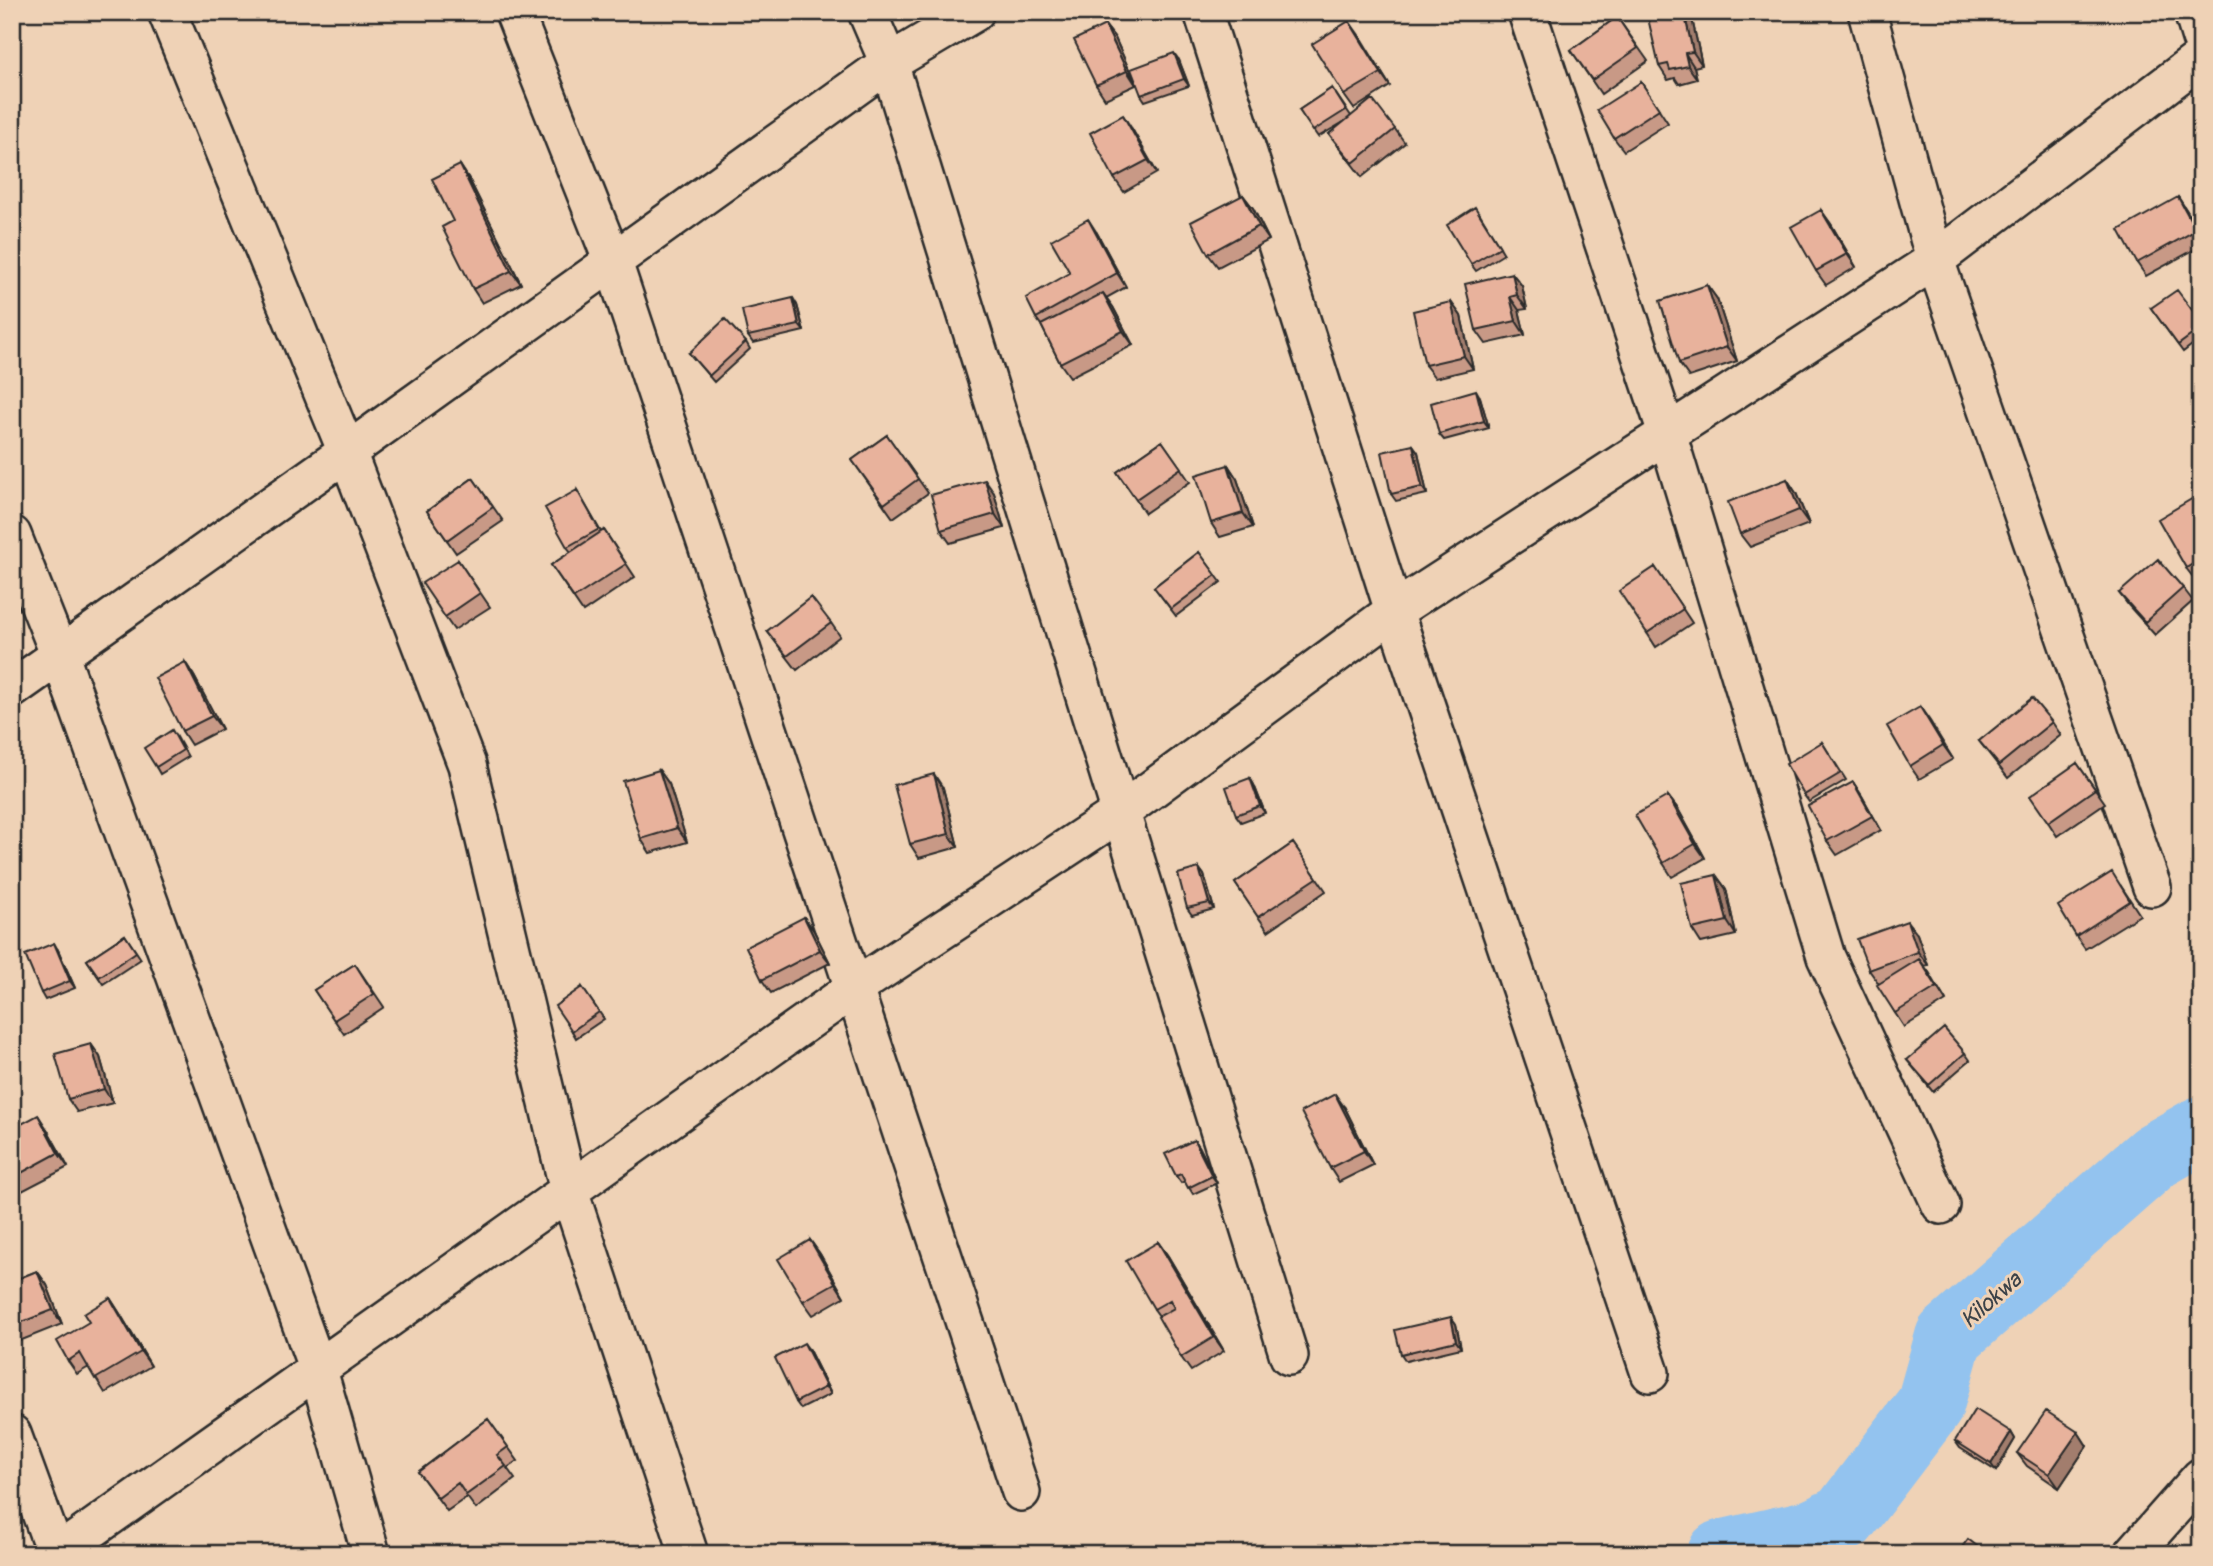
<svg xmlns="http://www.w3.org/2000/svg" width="2213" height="1566" font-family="Pangolin,sans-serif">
<rect width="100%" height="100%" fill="#efd2b6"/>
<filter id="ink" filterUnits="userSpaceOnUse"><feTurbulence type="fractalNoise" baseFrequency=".0143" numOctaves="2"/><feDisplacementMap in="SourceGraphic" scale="14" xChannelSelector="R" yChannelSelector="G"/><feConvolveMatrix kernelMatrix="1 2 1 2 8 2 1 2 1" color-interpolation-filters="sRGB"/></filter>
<g filter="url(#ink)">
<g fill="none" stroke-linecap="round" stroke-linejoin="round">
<!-- river -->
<path stroke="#93c3ef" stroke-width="68" d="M 1721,1554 L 1813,1533 L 1844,1518 L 1930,1405 L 1949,1337 L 2155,1156 L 2201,1130"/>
<!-- minor casing -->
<g stroke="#2b2b2b" stroke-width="42">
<path id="minor" d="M 167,12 L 347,452 L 467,765 L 569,1191 L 689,1554
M 514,12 L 613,262 L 1021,1492
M 867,12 L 889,63 L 1289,1356
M 1203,12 L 1394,611 L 1650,1373
M 1527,12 L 1667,433 L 1826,957 L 1941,1205
M 1867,12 L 1935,260 L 2152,887
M 2193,12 L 2201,38
M 12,535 L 60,656 L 318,1370 L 371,1554
M 12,689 L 347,452 L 889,63 L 975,12
M 12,1434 L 56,1554
M 57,1554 L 853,989 L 1121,812 L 1394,611 L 1935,260 L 2201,58
M 2133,1554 L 2201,1477"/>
</g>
<!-- minor -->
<use href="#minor" stroke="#efd2b6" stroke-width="37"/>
</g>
<!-- wall -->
<path fill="#c89986" stroke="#2b2b2b" stroke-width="2" d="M 1653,12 L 1687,12 L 1692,19 L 1702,65 L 1694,67 L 1697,79 L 1679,84 L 1675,78 L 1668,80 L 1659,66 Z
M 1617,17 L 1648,61 L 1601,94 L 1571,50 Z
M 1349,21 L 1390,86 L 1354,109 L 1344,95 Z
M 1105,25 L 1115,38 L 1136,85 L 1105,99 L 1096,85 Z
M 1179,60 L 1189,86 L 1145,101 L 1141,95 Z
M 1641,82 L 1668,123 L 1624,151 L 1614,138 Z
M 1332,88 L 1351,116 L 1395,129 L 1405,143 L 1362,177 L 1329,134 L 1347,120 L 1318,137 L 1299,110 Z
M 1132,129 L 1157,173 L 1124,192 L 1114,178 Z
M 460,165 L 469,179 L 521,284 L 482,303 L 473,289 L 453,221 Z
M 1243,195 L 1253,208 L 1269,240 L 1218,267 L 1208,254 Z
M 2178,197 L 2187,211 L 2201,235 L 2201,246 L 2146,276 L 2137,263 Z
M 1821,210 L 1831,224 L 1856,267 L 1826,285 L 1816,271 Z
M 1480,214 L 1504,254 L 1476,271 L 1471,264 Z
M 1097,233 L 1126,287 L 1106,298 L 1113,307 L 1133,345 L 1070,377 L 1060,363 L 1041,325 L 1036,318 L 1070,273 Z
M 1512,273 L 1522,286 L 1527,309 L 1519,310 L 1525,335 L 1486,344 L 1476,330 Z
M 1707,285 L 1717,299 L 1737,361 L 1689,377 L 1679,363 Z
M 1451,302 L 1461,316 L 1473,369 L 1435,378 L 1425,365 Z
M 797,305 L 804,331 L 753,343 L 748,336 Z
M 2151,308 L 2201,322 L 2201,338 L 2183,352 Z
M 746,342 L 750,349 L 714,382 L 689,353 Z
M 1480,397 L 1489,428 L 1444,440 L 1439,434 Z
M 887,435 L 928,493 L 893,518 L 852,460 Z
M 1162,441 L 1190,482 L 1145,513 L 1117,472 Z
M 1413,445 L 1418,452 L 1427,494 L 1396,501 L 1391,494 Z
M 1228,465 L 1237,479 L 1253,527 L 1220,537 L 1211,523 Z
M 2201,474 L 2201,578 L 2196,581 L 2186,568 L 2200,494 Z
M 473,478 L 503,521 L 456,553 L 427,511 Z
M 1787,479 L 1796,493 L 1809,524 L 1750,547 L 1740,534 Z
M 577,490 L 601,532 L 604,530 L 635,577 L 583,612 L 551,565 L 571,552 L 567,547 Z
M 994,493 L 1004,528 L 950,543 L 941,530 Z
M 1199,552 L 1221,582 L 1176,616 L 1154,587 Z
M 458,560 L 490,607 L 454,630 L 445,617 Z
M 1655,567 L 1692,623 L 1656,647 L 1647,633 Z
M 2183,588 L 2193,601 L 2155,635 L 2129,606 L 2119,593 Z
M 831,623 L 840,636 L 797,670 L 767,631 Z
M 185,662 L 194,676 L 222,729 L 191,745 L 182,731 Z
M 1920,707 L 1953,759 L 1919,779 L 1910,766 Z
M 2052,722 L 2061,735 L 2008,778 L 1979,741 Z
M 177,737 L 188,757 L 160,774 L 156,767 Z
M 1822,742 L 1846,780 L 1809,802 L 1804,795 Z
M 2077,763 L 2105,803 L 2057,836 L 2048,822 Z
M 659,770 L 669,784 L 687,842 L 650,853 L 641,839 Z
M 1250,778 L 1254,785 L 1265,813 L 1241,822 L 1236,815 Z
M 1853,782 L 1862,796 L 1881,830 L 1837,855 L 1827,841 Z
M 943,788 L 958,847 L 919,858 L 910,844 Z
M 1668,796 L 1678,809 L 1705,858 L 1672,877 L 1663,863 Z
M 1293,843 L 1326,891 L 1268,931 L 1235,883 Z
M 1199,868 L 1204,875 L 1214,909 L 1192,915 L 1187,908 Z
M 1716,875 L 1726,889 L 1736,935 L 1701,943 L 1692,929 Z
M 2121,886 L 2140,915 L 2085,949 L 2076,936 Z
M 804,917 L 814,931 L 830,963 L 771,993 L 762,980 Z
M 1917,934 L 1928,965 L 1924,966 L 1946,1001 L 1904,1027 L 1895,1013 L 1879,984 L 1869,970 Z
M 125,935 L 141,959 L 103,984 L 87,960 Z
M 58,950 L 75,988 L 45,1000 L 41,993 Z
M 355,964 L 384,1007 L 344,1034 L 314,990 Z
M 582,987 L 604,1019 L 576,1038 L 572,1031 Z
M 91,1044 L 100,1057 L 113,1103 L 77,1112 L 68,1099 Z
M 1965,1053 L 1970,1060 L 1933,1092 L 1907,1060 Z
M 1345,1108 L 1373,1165 L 1339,1182 L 1330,1168 Z
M 12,1129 L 47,1129 L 68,1167 L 20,1192 L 12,1182 Z
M 1194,1140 L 1199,1146 L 1217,1183 L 1193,1194 L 1185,1181 L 1181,1183 L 1176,1176 Z
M 810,1240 L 820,1254 L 844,1297 L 813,1315 L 803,1301 Z
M 1158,1242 L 1168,1256 L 1224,1351 L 1191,1371 L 1181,1357 L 1159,1316 L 1154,1309 Z
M 37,1271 L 47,1285 L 62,1324 L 12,1344 L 12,1281 Z
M 110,1298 L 119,1312 L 151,1366 L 105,1393 L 89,1367 L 77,1374 L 68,1361 L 89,1322 Z
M 1451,1317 L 1456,1324 L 1461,1348 L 1406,1361 L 1401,1354 Z
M 809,1350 L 831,1394 L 801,1409 L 796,1402 Z
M 488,1419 L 518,1461 L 507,1468 L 515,1479 L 476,1509 L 467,1497 L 447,1511 L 418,1472 Z
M 2011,1432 L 2015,1439 L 1996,1471 L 1960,1448 L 1955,1441 Z
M 2078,1432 L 2087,1446 L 2059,1488 L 2027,1466 L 2017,1453 Z"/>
<!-- shaded-wall -->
<path fill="#a27d6d" stroke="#2b2b2b" stroke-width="2" d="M 1684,12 L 1687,12 L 1692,19 L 1702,65 L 1693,52 Z
M 1349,21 L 1359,35 L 1390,86 L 1381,73 Z
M 1105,25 L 1115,38 L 1136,85 L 1127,71 Z
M 1174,53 L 1179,60 L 1189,86 L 1184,79 Z
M 1685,53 L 1694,67 L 1697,79 L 1688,66 Z
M 1123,115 L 1132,129 L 1157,173 L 1148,160 Z
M 460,165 L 469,179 L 521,284 L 511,271 Z
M 1243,195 L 1253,208 L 1269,240 L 1259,226 Z
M 2178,197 L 2187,211 L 2201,237 L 2196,230 Z
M 1821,210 L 1831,224 L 1856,267 L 1847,254 Z
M 1088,219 L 1097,233 L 1126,287 L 1117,273 Z
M 1512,273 L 1522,286 L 1527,309 L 1517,295 Z
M 1707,285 L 1717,299 L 1737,361 L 1727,347 Z
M 1103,293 L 1113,307 L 1133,345 L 1123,331 Z
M 1510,297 L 1519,310 L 1525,335 L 1516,321 Z
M 793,298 L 797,305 L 804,331 L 799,325 Z
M 1451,302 L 1461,316 L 1473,369 L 1464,356 Z
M 1476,390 L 1480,397 L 1489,428 L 1484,421 Z
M 1413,445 L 1418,452 L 1427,494 L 1422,487 Z
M 1228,465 L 1237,479 L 1253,527 L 1243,513 Z
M 1787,479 L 1796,493 L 1809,524 L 1799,510 Z
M 985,480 L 994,493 L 1004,528 L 995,514 Z
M 185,662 L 194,676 L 222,729 L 212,716 Z
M 1920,707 L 1930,721 L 1953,759 L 1943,745 Z
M 659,770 L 669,784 L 687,842 L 677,828 Z
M 934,774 L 943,788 L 958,847 L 949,834 Z
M 1250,778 L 1254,785 L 1265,813 L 1260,806 Z
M 1853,782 L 1862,796 L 1881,830 L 1872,816 Z
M 1668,796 L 1678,809 L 1705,858 L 1695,844 Z
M 1199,868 L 1204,875 L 1214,909 L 1209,903 Z
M 1716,875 L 1726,889 L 1736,935 L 1727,921 Z
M 804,917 L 814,931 L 830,963 L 820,950 Z
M 1907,921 L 1917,934 L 1928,965 L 1918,952 Z
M 54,943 L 58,950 L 75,988 L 70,981 Z
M 1919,959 L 1929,972 L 1946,1001 Z
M 91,1044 L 100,1057 L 113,1103 L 104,1089 Z
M 1335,1094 L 1345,1108 L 1373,1165 L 1364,1151 Z
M 38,1115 L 47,1129 L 68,1167 L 58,1153 Z
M 1194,1140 L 1199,1146 L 1217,1183 L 1212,1176 Z
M 810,1240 L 820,1254 L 844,1297 L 835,1283 Z
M 1158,1242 L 1168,1256 L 1224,1351 L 1214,1337 Z
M 37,1271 L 47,1285 L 62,1324 L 53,1310 Z
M 110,1298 L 119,1312 L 151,1366 L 141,1352 Z
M 1451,1317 L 1456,1324 L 1461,1348 L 1456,1341 Z
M 804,1343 L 809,1350 L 831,1394 L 826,1387 Z
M 2011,1432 L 2015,1439 L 1996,1471 L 1991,1464 Z
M 2078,1432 L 2087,1446 L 2059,1488 L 2049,1474 Z"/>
<!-- building -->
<path fill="#e8b29c" stroke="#2b2b2b" stroke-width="2" d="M 1653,12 L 1684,12 L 1693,52 L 1685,53 L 1688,66 L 1670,70 L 1668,64 L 1659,66 L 1647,14 Z
M 1617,17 L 1638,48 L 1592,80 L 1571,50 Z
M 1349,21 L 1381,73 L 1344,95 L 1312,44 Z
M 1105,25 L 1127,71 L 1096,85 L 1074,40 Z
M 1174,53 L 1184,79 L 1141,95 L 1131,69 Z
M 1641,82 L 1659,109 L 1614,138 L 1597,110 Z
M 1332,88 L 1346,110 L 1313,131 L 1299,110 Z
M 1372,99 L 1395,129 L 1353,163 L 1329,134 Z
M 1123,115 L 1148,160 L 1114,178 L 1090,133 Z
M 460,165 L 511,271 L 473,289 L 442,227 L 453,221 L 432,179 Z
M 1243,195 L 1259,226 L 1208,254 L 1191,222 Z
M 2178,197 L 2196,230 L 2137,263 L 2119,230 Z
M 1475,207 L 1500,247 L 1471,264 L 1447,225 Z
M 1821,210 L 1847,254 L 1816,271 L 1791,227 Z
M 1088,219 L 1117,273 L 1036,318 L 1026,298 L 1070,273 L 1051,240 Z
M 1512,273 L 1517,295 L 1510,297 L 1516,321 L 1476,330 L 1465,284 Z
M 1707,285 L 1727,347 L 1679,363 L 1660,301 Z
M 2177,290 L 2201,322 L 2201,328 L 2178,345 L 2151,308 Z
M 1103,293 L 1123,331 L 1060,363 L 1041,325 Z
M 793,298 L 799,325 L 748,336 L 742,310 Z
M 1451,302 L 1464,356 L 1425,365 L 1413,311 Z
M 725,319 L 746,342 L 709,376 L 689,353 Z
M 1476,390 L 1484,421 L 1439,434 L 1431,403 Z
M 887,435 L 918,479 L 884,504 L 852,460 Z
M 1162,441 L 1181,468 L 1136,499 L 1117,472 Z
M 1413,445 L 1422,487 L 1391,494 L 1382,452 Z
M 1228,465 L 1243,513 L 1211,523 L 1196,475 Z
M 2201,474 L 2201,559 L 2186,568 L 2158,519 L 2200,494 L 2192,480 Z
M 473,478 L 493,507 L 447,540 L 427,511 Z
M 1787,479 L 1799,510 L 1740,534 L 1728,502 Z
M 985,480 L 995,514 L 941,530 L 931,495 Z
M 577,490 L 599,529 L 567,547 L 545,508 Z
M 604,530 L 626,564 L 574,598 L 551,565 Z
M 1199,552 L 1216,575 L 1171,609 L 1154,587 Z
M 2158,559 L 2183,588 L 2145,622 L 2119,593 Z
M 458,560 L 480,593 L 445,617 L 422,583 Z
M 1655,567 L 1683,609 L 1647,633 L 1619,591 Z
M 811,597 L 831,623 L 787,656 L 767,631 Z
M 185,662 L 212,716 L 182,731 L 155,678 Z
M 2032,698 L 2052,722 L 1999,765 L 1979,741 Z
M 1920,707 L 1943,745 L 1910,766 L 1887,726 Z
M 172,730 L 183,750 L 156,767 L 144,748 Z
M 1822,742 L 1841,773 L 1804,795 L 1786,764 Z
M 2077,763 L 2095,789 L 2048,822 L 2030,796 Z
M 659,770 L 677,828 L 641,839 L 623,781 Z
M 934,774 L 949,834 L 910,844 L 894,785 Z
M 1250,778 L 1260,806 L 1236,815 L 1226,787 Z
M 1853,782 L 1872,816 L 1827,841 L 1808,806 Z
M 1668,796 L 1695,844 L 1663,863 L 1635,815 Z
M 1293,843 L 1317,878 L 1258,917 L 1235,883 Z
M 1199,868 L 1209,903 L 1187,908 L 1178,874 Z
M 2112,872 L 2130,901 L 2076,936 L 2058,906 Z
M 1716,875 L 1727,921 L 1692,929 L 1681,883 Z
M 804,917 L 820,950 L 762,980 L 746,947 Z
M 1907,921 L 1918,952 L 1869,970 L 1857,939 Z
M 125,935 L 136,952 L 99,977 L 87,960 Z
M 54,943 L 70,981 L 41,993 L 25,955 Z
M 1919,959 L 1937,987 L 1895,1013 L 1877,985 Z
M 355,964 L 374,994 L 334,1020 L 314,990 Z
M 582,987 L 599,1012 L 572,1031 L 555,1006 Z
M 1944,1028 L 1965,1053 L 1929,1085 L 1907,1060 Z
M 91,1044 L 104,1089 L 68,1099 L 55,1054 Z
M 1335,1094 L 1364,1151 L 1330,1168 L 1301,1112 Z
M 38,1115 L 58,1153 L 12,1178 L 12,1129 Z
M 1194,1140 L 1212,1176 L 1188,1188 L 1181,1174 L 1176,1176 L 1165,1154 Z
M 810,1240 L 835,1283 L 803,1301 L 778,1259 Z
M 1158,1242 L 1214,1337 L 1181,1357 L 1158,1317 L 1174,1308 L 1170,1300 L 1154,1309 L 1126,1261 Z
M 37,1271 L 53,1310 L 12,1326 L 12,1281 Z
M 110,1298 L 141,1352 L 95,1379 L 80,1353 L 68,1361 L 57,1341 L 89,1322 L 84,1314 Z
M 1451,1317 L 1456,1341 L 1401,1354 L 1395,1330 Z
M 804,1343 L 826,1387 L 796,1402 L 775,1358 Z
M 1975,1409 L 2011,1432 L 1991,1464 L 1955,1441 Z
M 2046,1411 L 2078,1432 L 2049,1474 L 2017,1453 Z
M 488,1419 L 508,1447 L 497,1455 L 506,1466 L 466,1495 L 458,1483 L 438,1498 L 418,1472 Z
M 1968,1539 L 1987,1554 L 1957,1554 Z"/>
</g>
<g text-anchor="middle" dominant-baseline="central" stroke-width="6" stroke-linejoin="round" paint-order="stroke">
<!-- water labels -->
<g font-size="23" font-style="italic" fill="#3b4248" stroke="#efd2b6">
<text transform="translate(1991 1300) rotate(-41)">Kilokwa</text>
</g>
</g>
<!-- margin -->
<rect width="2213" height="1566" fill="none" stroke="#efd2b6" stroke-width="42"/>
<rect x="21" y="21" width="2171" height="1524" fill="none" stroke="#2b2b2b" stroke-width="2.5" filter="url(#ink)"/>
</svg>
